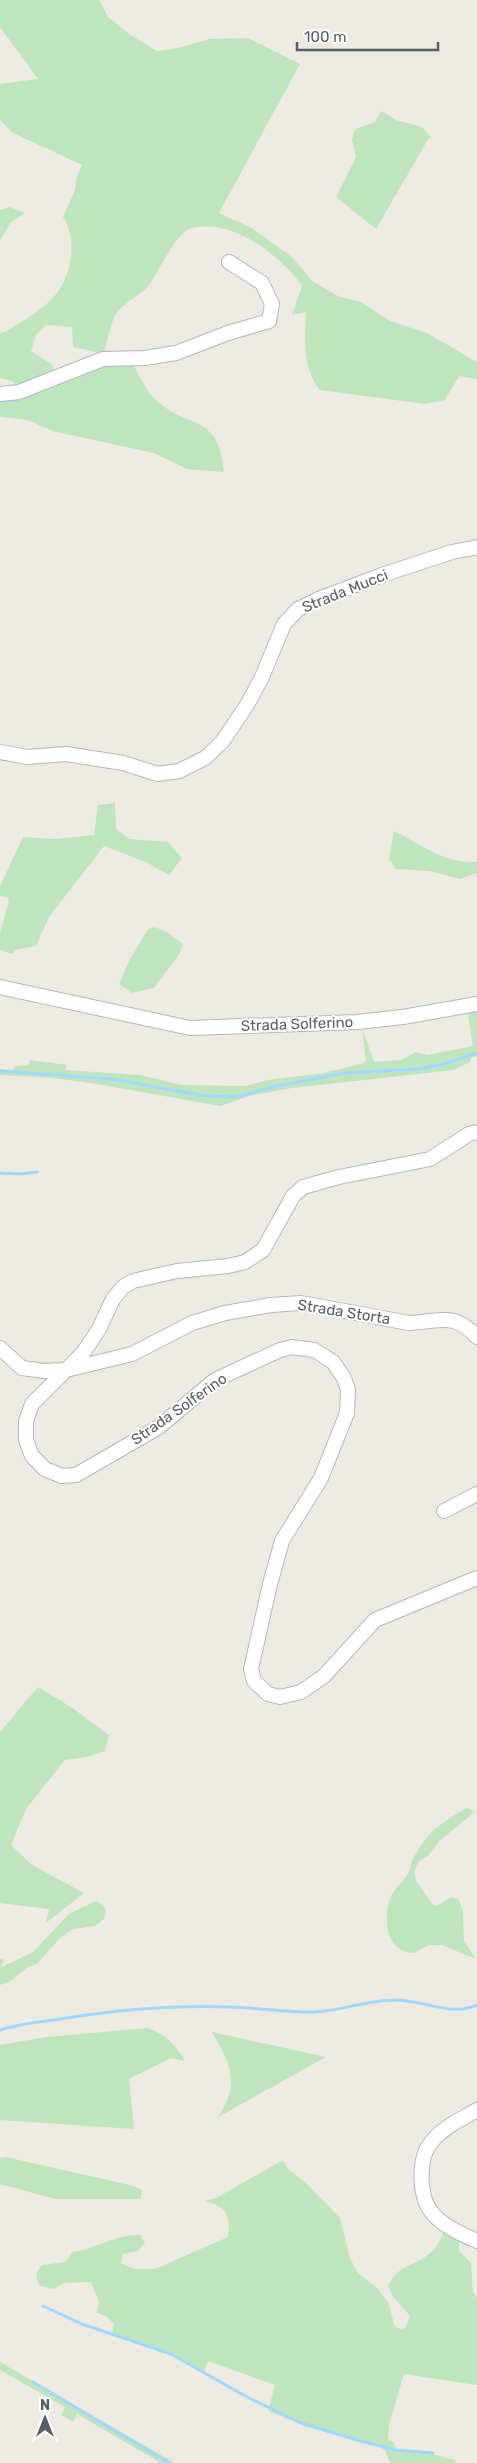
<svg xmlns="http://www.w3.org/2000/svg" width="477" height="2463" font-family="Rubik,sans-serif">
<rect width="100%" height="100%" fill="#edeae2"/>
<!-- green -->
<path fill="#bfe5bd" d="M 0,0 L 99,0 L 108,17 L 132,36 L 157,51 L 178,48 L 210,39 L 248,38 L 300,64 L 219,213 L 250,227 L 292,257 L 312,281 L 338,296 L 361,302 L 390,321 L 427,333 L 477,362 L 477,379 L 459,376 L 445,400 L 425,404 L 320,390 C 302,370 305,338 306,312 L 292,315 L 302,286 C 282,256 228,215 190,229 C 174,235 160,270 150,284 C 141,295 127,301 118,311 C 112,318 106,344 104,354 L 73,347 L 72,327 L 46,325 L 36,335 L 31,351 L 53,365 L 53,374 L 19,388 L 12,381 L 0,378 L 0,334 C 17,326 49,306 59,290 C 72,271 77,237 63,217 L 75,190 L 77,176 L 82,165 L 13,133 L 0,120 L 0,84 L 38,79 L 0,27 Z
M 381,111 L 396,120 L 422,127 L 430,136 L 376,229 L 336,197 L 356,157 L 352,139 L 355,129 L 375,122 Z
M 10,207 L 25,213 L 11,222 L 0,241 L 0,210 Z
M 131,361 C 139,374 145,390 157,401 C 189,430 219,413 224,472 L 187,469 L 154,453 L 52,431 L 28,420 L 0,417 L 0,397 L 89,366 Z
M 115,803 L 116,829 L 129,839 L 168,842 L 182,858 L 169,875 L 146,862 L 104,846 L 49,917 L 36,946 L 15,950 L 12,954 L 0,950 L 0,932 L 9,901 L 7,897 L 0,896 L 0,886 L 23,837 L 54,839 L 94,835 L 98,805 Z
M 394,831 C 422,845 445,864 477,862 L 477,873 L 460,879 L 430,871 L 396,869 L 389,859 Z
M 155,927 L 168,933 L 183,944 L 180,953 L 154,988 L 132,993 L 119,984 L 130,959 L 148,929 Z
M 477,1009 L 477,1056 L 471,1058 L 470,1062 L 454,1070 L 292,1088 L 249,1096 L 220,1106 L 97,1084 L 53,1078 L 0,1075 L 0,1069 L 12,1070 L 15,1066 L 29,1065 L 30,1060 L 67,1065 L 65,1070 L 140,1075 L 182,1085 L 245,1086 L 268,1080 L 324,1073 L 364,1063 L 366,1060 L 362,1027 L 374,1062 L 401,1060 L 416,1052 L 427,1055 L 468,1047 L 473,1045 L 467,1011 Z
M 38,1687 L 71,1707 L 109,1735 L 105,1751 L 87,1757 L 65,1760 L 26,1809 L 11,1845 L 32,1865 L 84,1893 L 46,1923 L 49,1909 L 0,1903 L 0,1732 Z
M 466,1808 L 471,1809 L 473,1812 L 470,1816 L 439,1841 L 429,1855 L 419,1861 L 414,1871 L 416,1880 L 432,1904 L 437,1906 L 451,1897 L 459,1900 L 463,1912 L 464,1941 L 476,1959 L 442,1945 L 429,1945 L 414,1953 C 386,1953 382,1918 391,1896 C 394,1889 403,1882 407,1875 C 410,1871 410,1865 412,1861 C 416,1852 423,1842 429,1835 C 439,1824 453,1816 466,1808 Z
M 96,1901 L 103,1905 L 106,1911 L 104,1919 L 95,1926 L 73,1929 L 60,1938 L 37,1964 L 28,1967 L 9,1982 L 0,1985 L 0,1959 L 3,1959 L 2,1967 L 33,1952 L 69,1914 Z
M 148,2028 C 166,2035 175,2044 185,2061 L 171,2058 L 129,2079 L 134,2129 L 0,2120 L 0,2045 L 47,2037 Z
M 212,2032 L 326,2057 L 218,2117 C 240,2085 231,2063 212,2032 Z
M 6,2157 L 134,2186 L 142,2190 L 141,2199 L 55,2199 L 0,2184 L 0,2158 Z
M 283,2160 L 287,2168 L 306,2183 L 340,2218 L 350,2258 L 358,2273 L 378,2289 L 388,2302 L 395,2327 L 401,2329 L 405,2328 L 410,2316 L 392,2295 L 388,2286 C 401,2256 430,2271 444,2231 L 459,2240 L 459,2251 L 471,2263 L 473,2292 L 477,2298 L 477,2385 L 404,2374 L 389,2425 L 388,2440 L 394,2442 L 396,2450 L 423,2452 L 455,2460 L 456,2463 L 390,2463 L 385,2450 L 378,2446 L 310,2428 L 268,2411 L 275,2385 L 208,2361 L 204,2371 L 171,2353 L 112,2333 L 114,2324 L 106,2316 L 97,2313 L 99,2301 L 91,2282 L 63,2283 L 54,2289 L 40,2286 C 34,2277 36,2273 42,2265 L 66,2262 L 72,2252 C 96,2249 116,2234 140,2235 L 145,2243 L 138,2251 L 123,2254 L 121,2263 L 135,2269 L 155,2269 L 228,2237 C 231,2214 226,2207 205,2201 L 216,2198 Z
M 0,2362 L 175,2463 L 161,2463 L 77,2414 L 73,2422 L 61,2415 L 65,2407 L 0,2370 Z"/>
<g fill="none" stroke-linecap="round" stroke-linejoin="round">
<!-- stream -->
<path stroke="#a0d9ff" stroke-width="3" d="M 0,401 L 17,400
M 0,1071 L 111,1079 L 205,1096 L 237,1097 L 273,1087 L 343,1073 L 418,1069 L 444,1064 L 477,1053
M 0,1173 L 21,1174 L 37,1172
M 0,2030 C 19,2024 40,2022 60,2019 C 116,2010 173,2005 230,2007 C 258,2008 285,2012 313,2012 C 341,2011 367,2000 396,2000 C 423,2000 451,2017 477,2005
M 43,2306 L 82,2324 L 171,2354 L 247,2397 L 301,2423 L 364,2442 L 396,2450 L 433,2453
M 33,2382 L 169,2463"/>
<!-- minor casing -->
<g stroke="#b4b8bc" stroke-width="16">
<path id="minor" d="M 0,394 L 19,392 L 103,359 L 145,358 L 176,353 L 228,333 L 269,321 L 272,304 L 262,283 L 229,262
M 0,752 L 27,757 L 66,754 L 123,763 L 158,774 L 179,771 L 205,758 L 222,742 L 247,705 L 262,677 L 284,624 L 298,609 L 321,598 L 382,575 L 452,552 L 477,547
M 0,987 L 190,1028 L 357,1022 L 403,1017 L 477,1004
M 477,1132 L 469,1134 L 430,1159 L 339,1177 L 303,1187 L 293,1196 L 263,1250 L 245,1262 L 228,1266 L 177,1271 L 133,1281 L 123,1287 L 113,1299 L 99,1329 L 83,1353 L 32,1404 L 26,1421 L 26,1440 L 32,1456 L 45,1469 L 62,1476 L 76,1475 L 159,1427 L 215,1380 L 280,1350 L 292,1347 L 314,1350 L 333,1362 L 344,1378 L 348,1390 L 347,1413 L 321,1478 L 282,1541 L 270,1584 L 251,1669 L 254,1681 L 268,1694 L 280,1697 L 301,1692 L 324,1676 L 375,1620 L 477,1578
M 0,1348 L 22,1368 L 45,1371 L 66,1370 L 132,1354 L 192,1323 L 225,1313 L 271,1305 L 301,1303 L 409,1323 C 440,1322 453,1311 477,1337
M 444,1511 L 477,1494
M 477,2110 C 463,2118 444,2127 433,2140 C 417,2157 418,2198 434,2215 C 445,2227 463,2235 477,2241"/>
</g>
<!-- minor -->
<use href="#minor" stroke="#fff" stroke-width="14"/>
</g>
<g text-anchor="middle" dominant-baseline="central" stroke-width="4" stroke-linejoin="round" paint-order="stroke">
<!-- street labels -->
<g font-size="15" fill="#5a5e63" stroke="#fff">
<text transform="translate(345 591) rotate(-22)">Strada Mucci</text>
<text transform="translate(297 1024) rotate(-2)">Strada Solferino</text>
<text transform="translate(344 1312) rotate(9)">Strada Storta</text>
<text transform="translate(179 1409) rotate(-35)">Strada Solferino</text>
</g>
</g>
<!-- north arrow -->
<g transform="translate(45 2418)" stroke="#ffffff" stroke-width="4" paint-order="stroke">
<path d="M0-4L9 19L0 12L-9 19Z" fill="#5a5e63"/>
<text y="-8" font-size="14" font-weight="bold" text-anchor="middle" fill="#5a5e63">N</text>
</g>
<!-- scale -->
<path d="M297 42v8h141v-8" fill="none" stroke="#5a5e63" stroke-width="2.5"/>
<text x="304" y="42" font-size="15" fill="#5a5e63" stroke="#ffffff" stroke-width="4" paint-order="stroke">100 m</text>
</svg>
